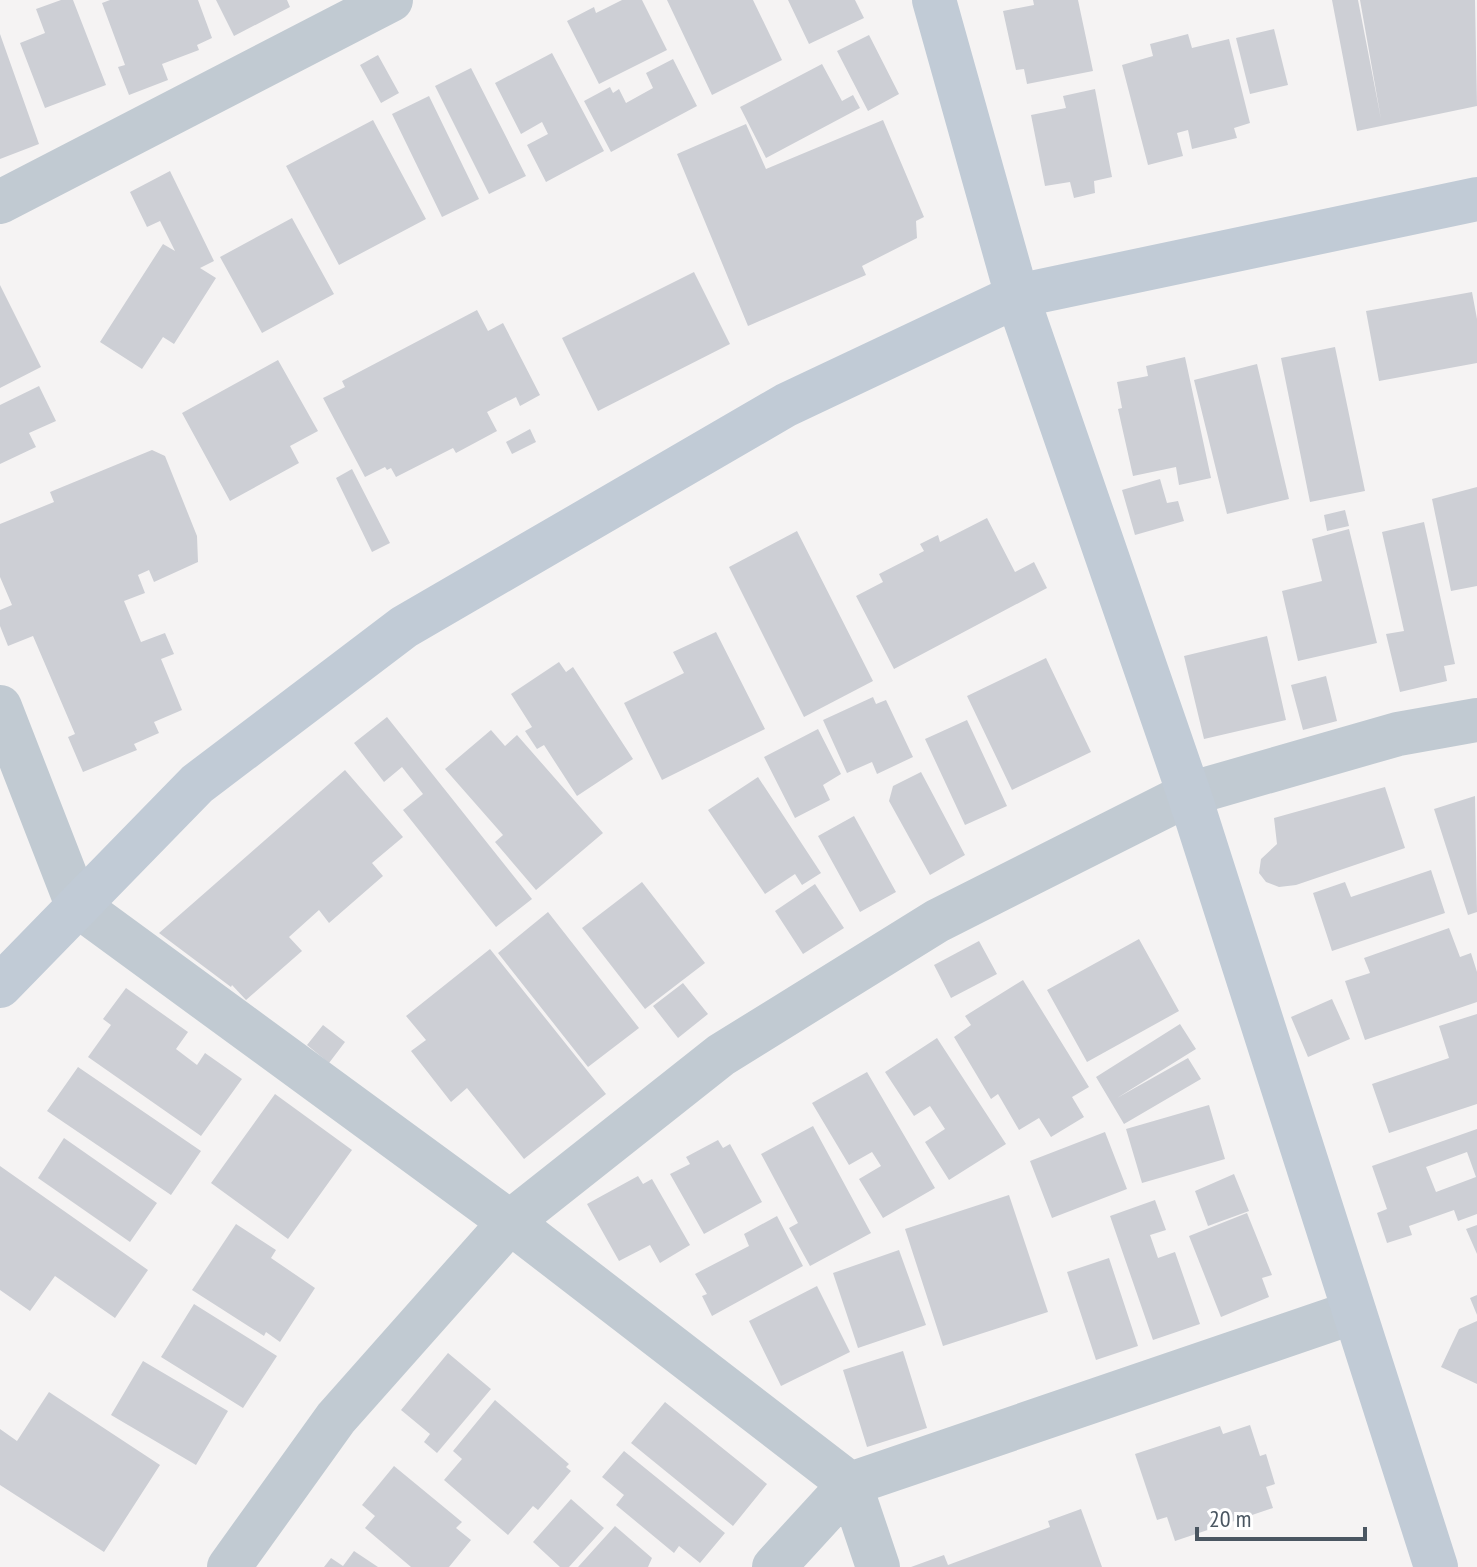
<svg xmlns="http://www.w3.org/2000/svg" width="1477" height="1567" font-family="'PT Sans Narrow',sans-serif">
<rect width="100%" height="100%" fill="#f5f3f3"/>
<!-- building -->
<path fill="#cdcfd5" fill-rule="evenodd" d="M 61,0 L 73,0 L 106,85 L 45,108 L 20,43 L 45,33 L 36,9 Z
M 110,0 L 198,0 L 212,38 L 197,45 L 199,50 L 162,64 L 168,80 L 129,95 L 118,67 L 125,65 L 102,3 Z
M 216,0 L 287,0 L 290,7 L 234,36 Z
M 622,0 L 642,0 L 667,50 L 599,84 L 567,21 L 594,7 L 596,13 Z
M 667,0 L 753,0 L 782,60 L 712,95 Z
M 788,0 L 855,0 L 864,18 L 809,44 Z
M 1033,0 L 1078,0 L 1093,71 L 1027,84 L 1024,69 L 1016,70 L 1003,11 L 1034,5 Z
M 1332,0 L 1358,0 L 1381,119 L 1360,0 L 1475,0 L 1477,106 L 1357,131 Z
M 1274,29 L 1288,85 L 1250,94 L 1236,38 Z
M 0,34 L 39,144 L 0,159 Z
M 1188,34 L 1192,48 L 1229,39 L 1250,123 L 1234,128 L 1237,138 L 1192,149 L 1188,130 L 1177,133 L 1183,156 L 1148,165 L 1122,65 L 1153,56 L 1150,44 Z
M 869,35 L 899,94 L 868,111 L 837,51 Z
M 552,53 L 604,151 L 546,182 L 527,145 L 548,134 L 542,122 L 521,134 L 495,83 Z
M 378,55 L 399,93 L 381,103 L 360,65 Z
M 673,59 L 697,106 L 611,152 L 584,101 L 610,87 L 613,93 L 619,89 L 626,103 L 653,88 L 646,73 Z
M 822,64 L 842,101 L 853,95 L 860,108 L 766,158 L 740,107 Z
M 471,68 L 526,176 L 489,194 L 435,86 Z
M 1095,89 L 1112,177 L 1094,181 L 1095,193 L 1074,198 L 1070,182 L 1045,186 L 1031,115 L 1066,108 L 1063,96 Z
M 429,96 L 479,199 L 442,217 L 392,114 Z
M 373,120 L 426,219 L 339,265 L 286,166 Z
M 883,120 L 924,217 L 916,221 L 917,238 L 862,266 L 866,275 L 748,326 L 677,154 L 746,124 L 766,169 Z
M 170,171 L 214,261 L 200,268 L 216,278 L 174,344 L 163,337 L 142,369 L 100,342 L 163,244 L 175,251 L 160,221 L 147,227 L 130,192 Z
M 292,218 L 334,294 L 262,333 L 220,257 Z
M 694,272 L 730,344 L 598,411 L 562,338 Z
M 0,285 L 41,367 L 0,388 Z
M 1472,292 L 1477,319 L 1477,363 L 1379,381 L 1366,311 Z
M 477,310 L 488,331 L 503,323 L 540,395 L 520,406 L 516,397 L 487,412 L 497,431 L 456,453 L 453,448 L 396,477 L 391,468 L 387,470 L 385,467 L 365,477 L 323,398 L 345,387 L 342,381 Z
M 1335,347 L 1365,491 L 1310,502 L 1281,358 Z
M 1185,357 L 1211,478 L 1179,485 L 1176,467 L 1133,476 L 1118,409 L 1122,408 L 1117,382 L 1148,376 L 1146,366 Z
M 278,360 L 318,431 L 290,446 L 299,463 L 230,501 L 182,413 Z
M 1257,364 L 1289,499 L 1227,514 L 1194,380 Z
M 39,386 L 56,421 L 29,433 L 36,447 L 0,464 L 0,405 Z
M 530,429 L 536,442 L 512,454 L 506,442 Z
M 152,450 L 165,456 L 197,536 L 198,562 L 154,582 L 149,570 L 138,575 L 145,593 L 124,601 L 141,642 L 165,633 L 174,654 L 161,659 L 182,710 L 154,722 L 159,733 L 134,744 L 137,750 L 83,772 L 68,737 L 75,734 L 33,636 L 8,646 L 0,626 L 0,610 L 12,605 L 0,577 L 0,524 L 54,502 L 50,492 Z
M 352,469 L 390,543 L 372,552 L 336,478 Z
M 1160,479 L 1167,503 L 1178,501 L 1184,521 L 1135,535 L 1122,490 Z
M 1477,487 L 1477,586 L 1451,591 L 1432,499 Z
M 1345,510 L 1349,526 L 1327,531 L 1324,515 Z
M 987,518 L 1015,572 L 1034,562 L 1047,588 L 894,669 L 856,596 L 883,582 L 879,574 L 924,551 L 920,544 L 938,535 L 940,542 Z
M 1424,522 L 1455,664 L 1444,666 L 1447,681 L 1400,692 L 1386,634 L 1404,631 L 1382,532 Z
M 1349,529 L 1377,643 L 1298,661 L 1282,591 L 1322,581 L 1312,539 Z
M 797,531 L 873,681 L 804,717 L 729,567 Z
M 716,632 L 765,729 L 662,780 L 624,703 L 684,673 L 673,652 Z
M 1267,636 L 1286,720 L 1204,739 L 1184,656 Z
M 1046,658 L 1091,752 L 1012,790 L 967,696 Z
M 559,662 L 566,672 L 573,667 L 633,759 L 577,796 L 544,745 L 537,749 L 525,731 L 532,727 L 511,694 Z
M 1326,676 L 1337,721 L 1303,730 L 1291,685 Z
M 873,697 L 876,704 L 886,700 L 913,757 L 877,774 L 872,762 L 847,773 L 823,720 Z
M 387,717 L 532,899 L 496,927 L 403,810 L 423,794 L 402,767 L 384,782 L 354,743 Z
M 967,720 L 1007,806 L 965,825 L 925,739 Z
M 818,729 L 841,774 L 823,785 L 830,800 L 795,818 L 764,757 Z
M 491,730 L 505,746 L 517,735 L 603,833 L 536,890 L 495,842 L 503,835 L 445,769 Z
M 345,770 L 403,837 L 372,863 L 383,876 L 329,923 L 319,910 L 289,937 L 302,951 L 246,1000 L 232,985 L 231,987 L 159,933 Z
M 921,772 L 965,855 L 930,875 L 889,801 L 893,786 Z
M 758,777 L 821,873 L 802,885 L 795,874 L 765,894 L 708,810 Z
M 1385,787 L 1405,848 L 1296,885 L 1279,887 L 1266,882 L 1259,873 L 1261,859 L 1277,844 L 1274,818 Z
M 1475,796 L 1477,912 L 1468,915 L 1434,809 Z
M 854,816 L 896,892 L 860,912 L 818,836 Z
M 1431,870 L 1445,913 L 1332,951 L 1313,893 L 1345,882 L 1351,897 Z
M 642,882 L 705,963 L 645,1009 L 582,928 Z
M 815,884 L 844,928 L 803,954 L 775,911 Z
M 548,912 L 639,1028 L 588,1067 L 498,953 Z
M 1449,928 L 1460,957 L 1471,953 L 1477,972 L 1477,1002 L 1365,1040 L 1345,981 L 1370,973 L 1364,958 Z
M 1139,939 L 1179,1011 L 1087,1062 L 1047,990 Z
M 979,941 L 997,974 L 951,998 L 934,965 Z
M 490,949 L 606,1094 L 524,1159 L 467,1088 L 451,1102 L 411,1051 L 426,1040 L 406,1016 Z
M 1023,980 L 1089,1087 L 1072,1097 L 1084,1117 L 1051,1137 L 1039,1118 L 1019,1130 L 998,1094 L 991,1099 L 954,1037 L 971,1025 L 965,1016 Z
M 683,983 L 708,1014 L 678,1038 L 653,1006 Z
M 126,988 L 188,1032 L 176,1049 L 197,1065 L 205,1053 L 242,1079 L 201,1136 L 88,1057 L 111,1025 L 103,1019 Z
M 1332,999 L 1350,1039 L 1308,1057 L 1291,1017 Z
M 1477,1014 L 1477,1104 L 1389,1133 L 1372,1084 L 1449,1058 L 1439,1026 Z
M 1180,1024 L 1196,1049 L 1117,1098 L 1188,1058 L 1201,1079 L 1124,1124 L 1096,1077 Z
M 323,1025 L 345,1042 L 329,1063 L 307,1045 Z
M 937,1038 L 1006,1144 L 949,1180 L 925,1142 L 945,1129 L 930,1106 L 914,1116 L 885,1072 Z
M 78,1067 L 201,1151 L 171,1195 L 47,1111 Z
M 867,1072 L 935,1188 L 883,1218 L 859,1179 L 881,1166 L 872,1152 L 849,1165 L 812,1103 Z
M 275,1094 L 352,1150 L 288,1239 L 211,1183 Z
M 1209,1105 L 1225,1159 L 1142,1183 L 1126,1129 Z
M 813,1126 L 871,1233 L 810,1266 L 789,1228 L 798,1223 L 761,1154 Z
M 1477,1129 L 1477,1214 L 1458,1221 L 1454,1210 L 1409,1226 L 1412,1235 L 1387,1243 L 1377,1213 L 1387,1209 L 1372,1166 ZM 1467,1152 L 1476,1177 L 1436,1192 L 1426,1167 Z
M 1105,1132 L 1127,1189 L 1052,1218 L 1030,1161 Z
M 64,1138 L 157,1203 L 130,1242 L 38,1178 Z
M 718,1140 L 723,1148 L 730,1144 L 762,1202 L 704,1234 L 670,1174 L 690,1164 L 686,1157 Z
M 0,1166 L 148,1270 L 115,1318 L 55,1276 L 30,1311 L 0,1290 Z
M 1234,1174 L 1249,1211 L 1208,1226 L 1195,1191 Z
M 638,1176 L 643,1184 L 652,1179 L 690,1245 L 660,1263 L 650,1245 L 619,1261 L 587,1204 Z
M 1009,1195 L 1048,1312 L 943,1346 L 905,1229 Z
M 1155,1200 L 1166,1230 L 1150,1235 L 1158,1258 L 1175,1252 L 1200,1324 L 1153,1340 L 1110,1216 Z
M 1247,1213 L 1272,1275 L 1262,1278 L 1269,1297 L 1221,1317 L 1189,1236 Z
M 777,1216 L 803,1266 L 712,1316 L 702,1296 L 707,1294 L 695,1274 L 749,1246 L 744,1234 Z
M 236,1224 L 276,1250 L 271,1258 L 315,1288 L 280,1342 L 266,1332 L 264,1336 L 192,1290 Z
M 1477,1225 L 1477,1254 L 1466,1229 Z
M 899,1250 L 926,1325 L 858,1348 L 833,1273 Z
M 1109,1258 L 1138,1346 L 1096,1360 L 1067,1272 Z
M 817,1286 L 850,1352 L 781,1386 L 749,1321 Z
M 1477,1295 L 1477,1315 L 1470,1298 Z
M 194,1304 L 277,1356 L 243,1408 L 161,1357 Z
M 1477,1321 L 1477,1384 L 1441,1367 L 1459,1329 Z
M 903,1351 L 927,1428 L 867,1447 L 843,1370 Z
M 448,1353 L 491,1389 L 437,1453 L 424,1442 L 430,1434 L 401,1410 Z
M 143,1361 L 228,1411 L 196,1465 L 111,1415 Z
M 49,1392 L 160,1465 L 104,1552 L 0,1485 L 0,1429 L 17,1441 Z
M 495,1400 L 569,1464 L 566,1467 L 571,1471 L 538,1510 L 533,1506 L 508,1535 L 444,1480 L 462,1459 L 453,1451 Z
M 665,1402 L 767,1484 L 733,1526 L 631,1443 Z
M 1250,1425 L 1260,1456 L 1266,1454 L 1275,1484 L 1266,1487 L 1273,1508 L 1175,1541 L 1167,1517 L 1157,1520 L 1135,1454 L 1220,1426 L 1223,1434 Z
M 624,1451 L 725,1533 L 700,1563 L 679,1546 L 674,1553 L 616,1505 L 624,1495 L 602,1477 Z
M 394,1466 L 462,1522 L 456,1528 L 471,1540 L 449,1567 L 411,1567 L 365,1528 L 375,1516 L 362,1505 Z
M 571,1499 L 604,1528 L 569,1567 L 560,1567 L 533,1542 Z
M 1081,1509 L 1102,1567 L 911,1567 L 944,1555 L 948,1565 L 1050,1527 L 1048,1521 Z
M 615,1526 L 652,1558 L 648,1567 L 578,1567 Z
M 354,1551 L 378,1567 L 324,1567 L 331,1558 L 343,1566 Z"/>
<g fill="none" stroke-linecap="round" stroke-linejoin="round">
<!-- street -->
<path stroke="#c1cad2" stroke-width="44" d="M 0,202 L 391,0
M 0,707 L 77,905 L 510,1222 L 850,1484 L 878,1567
M 229,1567 L 336,1418 L 510,1222 L 721,1055 L 937,921 L 1189,794 L 1398,734 L 1477,720
M 774,1567 L 850,1484 L 1354,1312"/>
<!-- secondary -->
<path stroke="#c1cbd6" stroke-width="44" d="M 934,0 L 1017,296 L 1189,794 L 1436,1567
M 0,986 L 197,784 L 404,627 L 786,405 L 1017,296 L 1477,199"/>
</g>
<!-- scale -->
<path d="M1197 1527v12h168v-12" fill="none" stroke="#4a5661" stroke-width="4"/>
<text x="1209" y="1527" font-size="24" fill="#4a5661" stroke="#ffffff" stroke-width="6" paint-order="stroke">20 m</text>
</svg>
